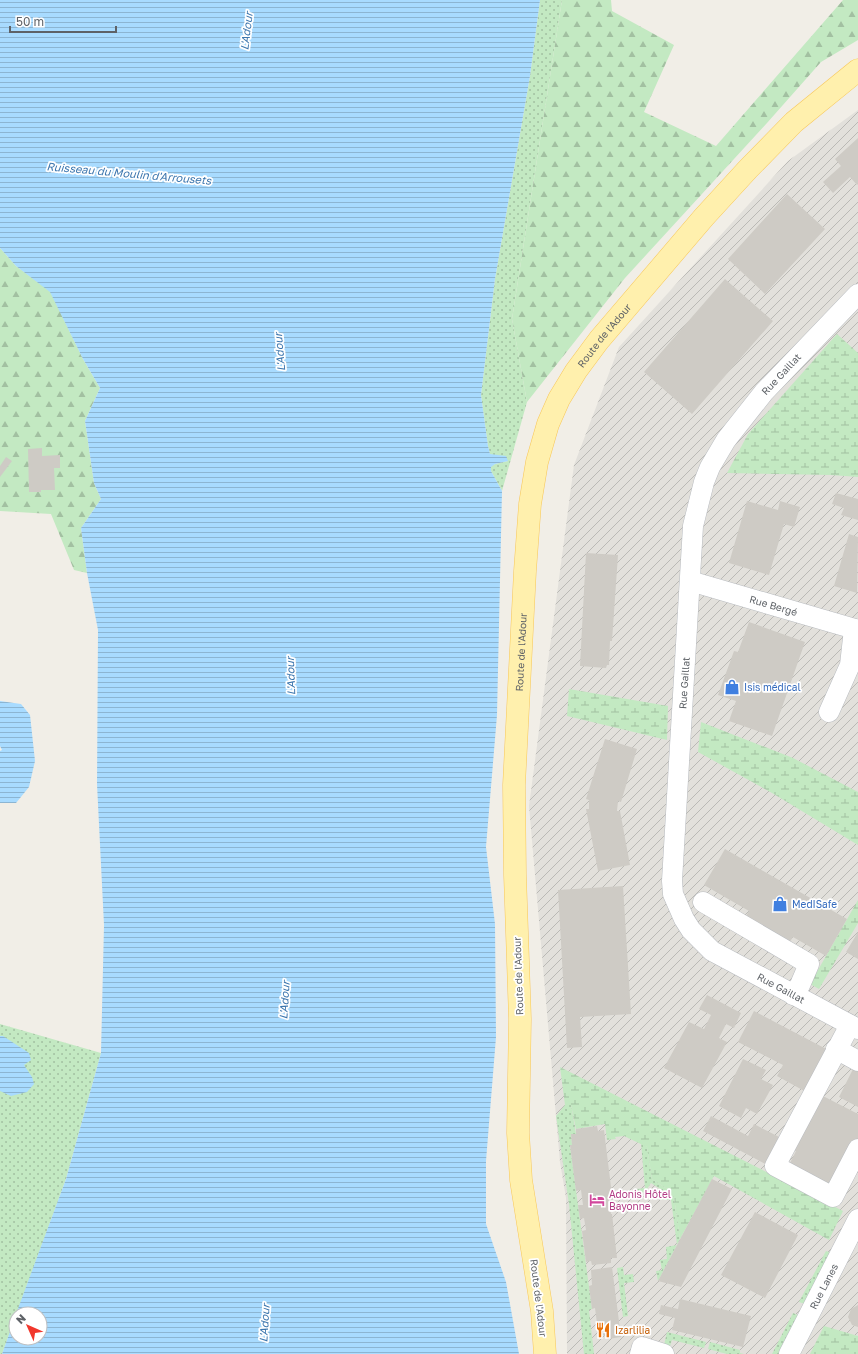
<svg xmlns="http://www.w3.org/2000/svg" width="858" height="1354" font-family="'Golos Text',sans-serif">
<defs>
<pattern id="industrial-furrows" width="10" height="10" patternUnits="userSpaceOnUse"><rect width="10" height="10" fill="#e2e0db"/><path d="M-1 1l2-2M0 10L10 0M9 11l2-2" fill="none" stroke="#bab9b5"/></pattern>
<pattern id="grass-dots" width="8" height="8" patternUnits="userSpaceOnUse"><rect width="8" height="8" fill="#c3e9c2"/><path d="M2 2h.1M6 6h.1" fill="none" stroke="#a2c0a1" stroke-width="1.8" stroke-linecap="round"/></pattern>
<pattern id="forest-firs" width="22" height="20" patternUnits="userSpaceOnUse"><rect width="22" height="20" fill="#c3e9c2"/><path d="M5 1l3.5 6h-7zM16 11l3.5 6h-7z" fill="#a2c0a1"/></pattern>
<pattern id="wetland-marsh" width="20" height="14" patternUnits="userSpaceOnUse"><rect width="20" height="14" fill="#c3e9c2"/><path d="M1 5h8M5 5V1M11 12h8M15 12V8" fill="none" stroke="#a2c0a1"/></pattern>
<pattern id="water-rules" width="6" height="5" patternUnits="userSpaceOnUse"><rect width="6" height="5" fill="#a8dbff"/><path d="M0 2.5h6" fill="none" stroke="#8cb5d2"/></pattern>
</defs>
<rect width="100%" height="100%" fill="#f1eee7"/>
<!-- industrial -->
<path fill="url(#industrial-furrows)" d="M 858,110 L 858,1354 L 567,1354 L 566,1198 L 560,1162 L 529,806 L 574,465 L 619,347 L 788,161 Z"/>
<!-- grass -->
<path fill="url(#grass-dots)" d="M 540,0 L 562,0 L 512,319 L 527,402 L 502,491 L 491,471 L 491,466 L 495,464 L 508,461 L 490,454 L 488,446 L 481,395 L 495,279 L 530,76 Z
M 0,1024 L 101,1053 L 66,1179 L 2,1354 L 0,1354 Z
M 571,1104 L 576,1134 L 571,1134 L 572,1145 L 570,1146 L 592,1309 L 589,1310 L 594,1354 L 584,1354 L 569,1204 L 556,1116 L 565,1105 Z
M 641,1143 L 647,1147 L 652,1179 L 667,1189 L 674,1197 L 680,1239 L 658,1281 L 656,1271 L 662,1270 L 660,1260 L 667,1259 L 666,1247 L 677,1245 L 671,1200 L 659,1200 L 663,1191 L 651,1183 L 645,1192 L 636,1193 L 636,1189 L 645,1188 Z
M 826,1251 L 832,1253 L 805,1304 L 799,1302 Z
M 623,1267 L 624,1275 L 633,1274 L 634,1282 L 624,1283 L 628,1316 L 623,1317 L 617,1268 Z
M 793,1313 L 800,1316 L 781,1354 L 772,1354 Z
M 667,1332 L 706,1342 L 704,1348 L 672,1340 L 669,1349 L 664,1345 Z
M 710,1342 L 740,1350 L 740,1353 L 744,1354 L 727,1354 L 708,1349 Z"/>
<!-- forest -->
<path fill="url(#forest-firs)" d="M 562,0 L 611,0 L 612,11 L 674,45 L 644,112 L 716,146 L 843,0 L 858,0 L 858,40 L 821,62 L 767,123 L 625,278 L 527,402 L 512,319 Z
M 0,248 L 16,266 L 50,291 L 83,359 L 100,388 L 85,421 L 94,483 L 101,499 L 81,528 L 87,573 L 74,570 L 51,514 L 0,511 Z"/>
<!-- wetland -->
<path fill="url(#wetland-marsh)" d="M 837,334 L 858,353 L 858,477 L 831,475 L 727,473 L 748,434 Z
M 569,689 L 668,706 L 667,740 L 567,716 Z
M 701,722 L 793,758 L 858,792 L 858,845 L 772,793 L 698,752 Z
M 858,900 L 858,923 L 819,989 L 810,984 Z
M 560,1067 L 843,1211 L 829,1240 L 714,1176 L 680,1239 L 674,1197 L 667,1189 L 652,1179 L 647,1147 L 624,1136 L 615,1137 L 616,1139 L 607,1140 L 605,1124 L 576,1129 L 571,1105 L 565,1105 Z
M 824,1326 L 858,1336 L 858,1354 L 810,1354 Z"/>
<!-- water -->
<path fill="url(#water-rules)" d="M 0,0 L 540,0 L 530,76 L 495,279 L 481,395 L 488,446 L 490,454 L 506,456 L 508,461 L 495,464 L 491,467 L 491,471 L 502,491 L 497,715 L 486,847 L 495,924 L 496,1037 L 486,1161 L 486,1224 L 506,1282 L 519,1354 L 2,1354 L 16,1315 L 16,1338 L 40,1338 L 40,1314 L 16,1314 L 66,1179 L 101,1053 L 104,925 L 97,784 L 98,630 L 87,573 L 81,528 L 101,499 L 94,483 L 85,421 L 100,388 L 83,359 L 50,292 L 16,266 L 0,248 Z
M 0,701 L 21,704 L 30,715 L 35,761 L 29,787 L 16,803 L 0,803 L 0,751 L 2,750 L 0,746 Z
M 0,1036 L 3,1036 L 29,1053 L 31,1060 L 24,1065 L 32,1077 L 34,1084 L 27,1092 L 11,1096 L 0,1091 Z"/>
<!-- building -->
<path fill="#cecbc5" d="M 858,138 L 858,184 L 857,185 L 850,177 L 833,193 L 823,182 L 841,166 L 835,159 Z
M 787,194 L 825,229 L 765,294 L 728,259 Z
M 725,279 L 773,321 L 692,414 L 644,372 Z
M 42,448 L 42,456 L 60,455 L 60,468 L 54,468 L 55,490 L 41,490 L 41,492 L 29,492 L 28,449 Z
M 6,457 L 12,461 L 0,477 L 0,466 Z
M 836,493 L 858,499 L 858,520 L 841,515 L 844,508 L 832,504 Z
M 747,501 L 778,510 L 780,501 L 800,507 L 794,527 L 784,524 L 769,575 L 729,563 Z
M 849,534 L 858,537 L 857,593 L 834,586 Z
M 586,553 L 618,555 L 612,641 L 610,641 L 609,665 L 607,665 L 606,668 L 580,666 Z
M 749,622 L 805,642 L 772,736 L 729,721 L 736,701 L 718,695 L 734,651 L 738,652 Z
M 605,739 L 637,749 L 621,802 L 618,801 L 617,811 L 620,811 L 630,865 L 598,871 L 586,809 L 589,809 L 589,800 L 586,799 Z
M 725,849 L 847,919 L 826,956 L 793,937 L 787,946 L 743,921 L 749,911 L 704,885 Z
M 623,886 L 631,1014 L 580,1017 L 582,1047 L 567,1048 L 558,890 Z
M 858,932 L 858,959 L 846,952 Z
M 707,995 L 741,1013 L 734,1028 L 726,1024 L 719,1038 L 727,1042 L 702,1088 L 664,1068 L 689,1022 L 704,1029 L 711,1015 L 699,1009 Z
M 754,1011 L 830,1051 L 808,1093 L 777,1076 L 783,1065 L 738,1042 Z
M 743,1059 L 766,1070 L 761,1079 L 773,1085 L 757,1114 L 746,1108 L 741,1118 L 719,1106 Z
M 855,1065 L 858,1067 L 858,1107 L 839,1097 Z
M 823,1096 L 858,1114 L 858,1140 L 831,1187 L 789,1165 L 796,1151 L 794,1151 Z
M 711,1116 L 748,1136 L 754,1124 L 783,1139 L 769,1166 L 703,1131 Z
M 597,1126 L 598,1131 L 604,1130 L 611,1187 L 612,1187 L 613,1191 L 613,1195 L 612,1195 L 614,1208 L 610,1208 L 611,1214 L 612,1214 L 617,1258 L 611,1258 L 611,1263 L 592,1265 L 591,1261 L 586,1262 L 582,1231 L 586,1230 L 584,1218 L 580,1219 L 578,1205 L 583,1205 L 581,1190 L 576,1191 L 570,1145 L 572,1145 L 571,1134 L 576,1134 L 576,1129 Z
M 712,1179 L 732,1189 L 681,1287 L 658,1281 Z
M 755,1212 L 798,1235 L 765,1298 L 721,1275 Z
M 612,1267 L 621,1337 L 608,1339 L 598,1331 L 595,1308 L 592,1309 L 589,1286 L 592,1285 L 591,1270 Z
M 680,1299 L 751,1316 L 743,1347 L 672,1330 L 675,1318 L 659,1314 L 661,1305 L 678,1309 Z
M 858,1305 L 858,1327 L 852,1325 L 848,1317 L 851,1309 Z"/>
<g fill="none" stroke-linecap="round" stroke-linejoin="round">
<!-- minor casing -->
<g stroke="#b9bcc0" stroke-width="21">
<g id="minor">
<path id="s1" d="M 858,294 L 764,392 L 726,440 L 710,467 L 704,482 L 693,526 L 672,881 L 673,894 L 684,919 L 691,930 L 712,951 L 858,1029"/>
<path id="s2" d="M 690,581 L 858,630"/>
<path d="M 829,712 L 850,665 L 854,629"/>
<path d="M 703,902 L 809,964 L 800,985 L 793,995"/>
<path d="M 850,1025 L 775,1166 L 833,1197 L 858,1149"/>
<path d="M 836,1049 L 858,1061"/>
<path d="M 640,1354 L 642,1347 L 664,1354"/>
<path id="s3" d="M 789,1354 L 858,1219"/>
</g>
</g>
<!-- major casing -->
<g stroke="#f8c758" stroke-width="23">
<g id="major">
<path id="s4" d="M 545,1354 L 542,1311 L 521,1180 L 518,1133 L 520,1019 L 515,875 L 514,785 L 525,571 L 530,504 L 537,462 L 548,424 L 559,399 L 576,371 L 599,340 L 704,217 L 748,169 L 794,122 L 858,70"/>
</g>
</g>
<!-- minor -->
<use href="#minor" stroke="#fff" stroke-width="20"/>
<!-- major -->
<use href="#major" stroke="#fff0ad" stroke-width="22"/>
</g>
<!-- icons -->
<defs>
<g id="shop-bare" transform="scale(1.2)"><path d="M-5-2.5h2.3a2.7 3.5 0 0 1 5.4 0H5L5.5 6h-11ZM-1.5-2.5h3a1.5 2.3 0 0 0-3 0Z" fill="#3f7fe0" stroke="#fff" stroke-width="2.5" paint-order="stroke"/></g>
<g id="hotel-bare" transform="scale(1.2)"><path d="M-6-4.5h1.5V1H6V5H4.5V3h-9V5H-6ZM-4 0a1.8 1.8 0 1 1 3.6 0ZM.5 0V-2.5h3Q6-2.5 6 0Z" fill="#d1479c" stroke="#fff" stroke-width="2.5" paint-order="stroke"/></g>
<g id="restaurant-bare" transform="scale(1.2)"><path d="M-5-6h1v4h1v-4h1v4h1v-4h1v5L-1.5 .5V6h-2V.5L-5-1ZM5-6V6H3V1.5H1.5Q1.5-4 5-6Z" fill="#e8710a" stroke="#fff" stroke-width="2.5" paint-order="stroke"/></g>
</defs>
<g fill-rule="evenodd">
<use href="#shop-bare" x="732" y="687"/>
<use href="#shop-bare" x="780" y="904"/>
<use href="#hotel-bare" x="597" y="1200"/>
<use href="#restaurant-bare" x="603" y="1330"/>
</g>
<g text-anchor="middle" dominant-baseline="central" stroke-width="3.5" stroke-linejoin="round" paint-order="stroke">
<!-- street labels -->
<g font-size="10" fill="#5e6267" stroke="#fff">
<text stroke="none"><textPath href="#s4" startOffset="1040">Route de l'Adour</textPath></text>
<text transform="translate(781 374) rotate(-47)">Rue Gaillat</text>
<text stroke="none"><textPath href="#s2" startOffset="87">Rue Bergé</textPath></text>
<text stroke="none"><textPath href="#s4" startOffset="704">Route de l'Adour</textPath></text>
<text transform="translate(684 683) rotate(-86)">Rue Gaillat</text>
<text transform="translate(518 976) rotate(-92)">Route de l'Adour</text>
<text stroke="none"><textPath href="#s1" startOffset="807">Rue Gaillat</textPath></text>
<text stroke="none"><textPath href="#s3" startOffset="76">Rue Lanes</textPath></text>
<text transform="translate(539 1298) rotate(83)">Route de l'Adour</text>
</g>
<!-- shop labels -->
<g font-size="10" fill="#366cbe" stroke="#fff" text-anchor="start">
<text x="744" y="687">Isis médical</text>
<text x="792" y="904">MedISafe</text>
</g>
<!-- hotel labels -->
<g font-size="10" fill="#b23c85" stroke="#fff" text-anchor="start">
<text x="609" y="1194">Adonis Hôtel<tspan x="609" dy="12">Bayonne</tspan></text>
</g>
<!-- food labels -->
<g font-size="10" fill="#c56008" stroke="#fff" text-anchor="start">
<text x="615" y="1330">Izarlilia</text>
</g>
<!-- water labels -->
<g font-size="11" font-style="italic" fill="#3c76ae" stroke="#fff">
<text transform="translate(246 31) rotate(-83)">L'Adour</text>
<text transform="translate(129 173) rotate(5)">Ruisseau du Moulin d'Arrousets</text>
<text transform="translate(279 352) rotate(-95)">L'Adour</text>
<text transform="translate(290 676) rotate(-92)">L'Adour</text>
<text transform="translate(284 1000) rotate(-86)">L'Adour</text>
<text transform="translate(264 1323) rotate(-86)">L'Adour</text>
</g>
</g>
<!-- north arrow -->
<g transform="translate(28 1326) rotate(315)"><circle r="19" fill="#ffffff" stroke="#bfc0c2"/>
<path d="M0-3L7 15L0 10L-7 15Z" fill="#f1372c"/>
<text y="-6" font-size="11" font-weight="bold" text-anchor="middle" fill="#5e6267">N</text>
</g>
<!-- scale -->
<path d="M10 26v6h106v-6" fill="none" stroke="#5e6267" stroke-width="2"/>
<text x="16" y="26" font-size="12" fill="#5e6267" stroke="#ffffff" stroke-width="3" paint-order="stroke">50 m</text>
</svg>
